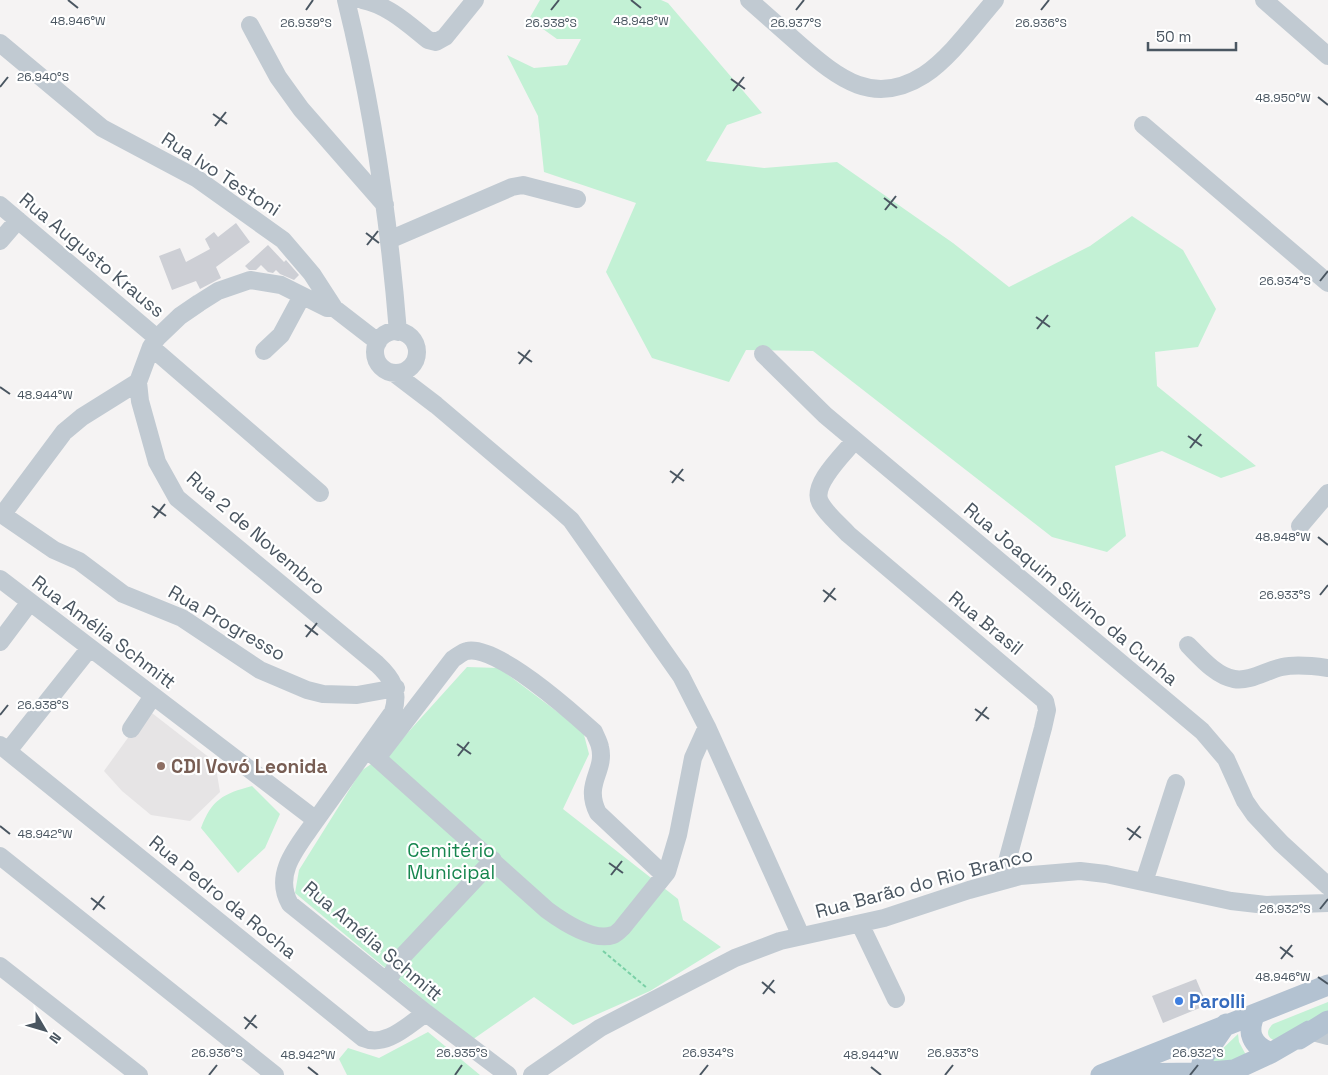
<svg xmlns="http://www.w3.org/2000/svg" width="1328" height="1075" font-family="'Space Grotesk',sans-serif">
<rect width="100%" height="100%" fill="#f5f3f3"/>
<!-- education -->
<path fill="#e6e4e5" d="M 148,710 L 215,762 L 220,792 L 190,821 L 151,815 L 122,791 L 104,771 Z"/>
<!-- green -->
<path fill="#c3f1d5" d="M 540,0 L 661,0 L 668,3 L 762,113 L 727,125 L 706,161 L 764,168 L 837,162 L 953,243 L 1009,287 L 1090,246 L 1132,216 L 1183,250 L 1216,309 L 1198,347 L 1155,352 L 1157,386 L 1256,466 L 1221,478 L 1162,451 L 1115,466 L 1126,536 L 1107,552 L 1052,537 L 813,351 L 746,350 L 729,382 L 652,358 L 606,272 L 636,203 L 544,172 L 538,116 L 507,55 L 534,68 L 567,65 L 581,39 L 557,39 L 529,19 Z
M 467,667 L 499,668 L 583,731 L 589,754 L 563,809 L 678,899 L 683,920 L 721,947 L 650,991 L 573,1025 L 534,997 L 472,1040 L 295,893 L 299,870 L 361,771 L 393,749 Z
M 252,786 L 280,814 L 265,848 L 238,873 L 201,828 C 212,799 223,794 252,786 Z
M 1328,1002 L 1328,1015 L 1275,1041 C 1266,1037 1266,1030 1273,1024 Z
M 428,1032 L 480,1075 L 347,1075 L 339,1059 L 348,1048 L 379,1058 Z
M 1238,1034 L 1239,1042 L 1246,1055 L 1211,1068 L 1215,1056 Z"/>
<!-- building -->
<path fill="#cdcfd5" d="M 236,223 L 250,242 L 216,267 L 221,278 L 200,289 L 196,281 L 172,290 L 159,256 L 180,248 L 186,262 L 210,249 L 205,239 L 214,232 L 218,237 Z
M 268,245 L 284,262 L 286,260 L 299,275 L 294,280 L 280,274 L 276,270 L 273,273 L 268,272 L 261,265 L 256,270 L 249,270 L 245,266 Z
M 1196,979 L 1207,1005 L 1163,1023 L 1152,996 Z"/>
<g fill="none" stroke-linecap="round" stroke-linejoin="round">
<!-- path -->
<path stroke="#7ad0a6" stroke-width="2" stroke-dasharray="4 2.5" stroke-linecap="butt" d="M 603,951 L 647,988"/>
<!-- minor -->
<path stroke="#c1cad2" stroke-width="18" d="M 346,0 C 373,109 389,220 398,332
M 362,0 C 388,5 408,24 428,40 L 436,42 L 445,37 L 475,0
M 749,0 C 766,15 783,30 800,45 C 839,79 874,107 924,75 C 950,58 975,23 995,0
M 1264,0 L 1328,56
M 250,25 L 278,77 L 301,109 L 385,205
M 0,43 L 102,128 L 196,178 L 283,240 L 312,274 L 334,308 L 378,342
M 1143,125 L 1328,283
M 0,205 L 157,338
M 389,240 L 512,187 L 523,185 L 577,199
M 0,241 L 18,220
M375 352a21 21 0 1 1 42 0a21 21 0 1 1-42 0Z
M 151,347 L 320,493
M 264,351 L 281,335 L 302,296
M 763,354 L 825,415 L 1202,731 L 1226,759 L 1245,801 L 1254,814 L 1281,843 L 1328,886
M 394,373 L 436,405 L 554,505 L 571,520 L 681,676 L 707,727 L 801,936
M 855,440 C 844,454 811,484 820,502 C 826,514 839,524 848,534 L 1045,701 L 1047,710 L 1043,728 L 1002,880
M 0,513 L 54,550 L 79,561 L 123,594 L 182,618 L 260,670 L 307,690 L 323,694 L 357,695 L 396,688
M 2,515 L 64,432 L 82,417 L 138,382
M 1300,526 L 1328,493
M 0,579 L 316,820 C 299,845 272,873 290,904 L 426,1013 L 508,1075
M 0,642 L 30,602
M 1188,645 C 1200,657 1216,676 1234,679 C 1250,682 1267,670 1282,667 C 1296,664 1314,666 1328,668
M 131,729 L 153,696
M 0,745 L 363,1038 C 386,1048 408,1025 426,1013
M 367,750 L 377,758 L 453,659 C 457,657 462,652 467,651 C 496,644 572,712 594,732 C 596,737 599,742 600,747 C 606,772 583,783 598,813 L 664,875
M 8,751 L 89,649
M 377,758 L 547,910 C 562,921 593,942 613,935 C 616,934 620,930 622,928 L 667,872 L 678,835 L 693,758 L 707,727
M 316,820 L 393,712 C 400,690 392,678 377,664 L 177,498 L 157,462 L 140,401 L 138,382 L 151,347 L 157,338 L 180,316 L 199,303 L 218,291 L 250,280 L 281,285 L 327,308 L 334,308
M 0,856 L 275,1075
M 1144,882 L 1176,783
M 860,924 L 896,999
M 0,966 L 139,1075
M 387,982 L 401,958 L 493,860
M 1309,1031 L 1328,1036
M 532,1075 L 600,1028 L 735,958 L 780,941 L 884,918 L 969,890 L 1020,876 L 1080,871 L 1106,874 L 1231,901 L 1266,905 L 1328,903"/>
<!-- major -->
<path stroke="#b3c2d1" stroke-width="21" d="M 1255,1014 C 1246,1032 1252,1046 1271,1053
M 1299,1039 L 1328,1021
M 1118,1074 L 1199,1073 L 1234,1070 L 1271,1053 L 1309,1031
M 1101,1075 L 1328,985
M 1199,1075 L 1204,1056 L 1226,1024"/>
</g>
<!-- ticks -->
<path fill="none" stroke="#4a5661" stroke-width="2" d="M 68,0 L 78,8M 631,0 L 641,8M 306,10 L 313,0M 551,10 L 559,0M 796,10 L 804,0M 1041,10 L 1049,0M 731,79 L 745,89M 0,87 L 8,77M 733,91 L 744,77M 1318,97 L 1328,105M 213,114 L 227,124M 215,126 L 226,112M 884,198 L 897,208M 885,210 L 896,196M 366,233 L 379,243M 367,245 L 378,231M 1320,281 L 1328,271M 1036,317 L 1050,327M 1037,329 L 1048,315M 518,352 L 532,362M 519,364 L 530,350M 0,387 L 10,394M 1188,436 L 1202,446M 1190,448 L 1201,434M 670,471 L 684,481M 672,483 L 683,469M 152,506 L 166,516M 154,518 L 165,504M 1318,537 L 1328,545M 823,590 L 836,600M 1320,595 L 1328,585M 824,602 L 835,588M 305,625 L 318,635M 306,637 L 317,623M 975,709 L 989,719M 0,715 L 8,705M 976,721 L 987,707M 457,744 L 471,754M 458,756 L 469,742M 0,826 L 10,834M 1127,828 L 1141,838M 1129,840 L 1140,826M 609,863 L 623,873M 611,875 L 622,861M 91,898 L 105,909M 1320,909 L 1328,899M 93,910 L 104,896M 1280,947 L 1293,957M 1281,959 L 1292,945M 1318,977 L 1328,984M 762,982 L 775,993M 763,994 L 774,980M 244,1017 L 257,1028M 245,1029 L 256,1015M 308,1067 L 318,1075M 871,1067 L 881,1075M 209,1075 L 217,1065M 455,1075 L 462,1065M 700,1075 L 708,1065M 945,1075 L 953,1065M 1190,1075 L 1198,1065"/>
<!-- markers -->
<circle fill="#8d6e63" stroke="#fff" stroke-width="2" cx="161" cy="766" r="5"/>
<circle fill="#3f7fe0" stroke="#fff" stroke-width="2" cx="1179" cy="1001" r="5"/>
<g text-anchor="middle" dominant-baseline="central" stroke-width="4.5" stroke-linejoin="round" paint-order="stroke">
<!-- street labels -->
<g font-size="19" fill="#4a5661" stroke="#fff">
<text transform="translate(221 174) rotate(33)">Rua Ivo Testoni</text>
<text transform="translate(92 255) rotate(40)">Rua Augusto Krauss</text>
<text transform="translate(256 533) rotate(41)">Rua 2 de Novembro</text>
<text transform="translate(1071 594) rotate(40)">Rua Joaquim Silvino da Cunha</text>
<text transform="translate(227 623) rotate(30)">Rua Progresso</text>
<text transform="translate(986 623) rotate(39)">Rua Brasil</text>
<text transform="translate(104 632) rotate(37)">Rua Amélia Schmitt</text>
<text transform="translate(924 883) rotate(-15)">Rua Barão do Rio Branco</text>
<text transform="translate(223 897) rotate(39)">Rua Pedro da Rocha</text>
<text transform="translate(373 941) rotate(40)">Rua Amélia Schmitt</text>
</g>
<!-- education labels -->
<g font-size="19" font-weight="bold" fill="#785e54" stroke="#fff" text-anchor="start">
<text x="171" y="766">CDI Vovó Leonida</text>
</g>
<!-- park labels -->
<g font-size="19" fill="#17864f" stroke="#fff">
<text x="451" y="850">Cemitério<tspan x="451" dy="22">Municipal</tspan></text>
</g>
<!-- shop labels -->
<g font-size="19" font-weight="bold" fill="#366cbe" stroke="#fff" text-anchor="start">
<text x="1189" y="1001">Parolli</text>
</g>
</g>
<g font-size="12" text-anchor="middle" fill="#4a5661" stroke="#fff" stroke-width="4.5" stroke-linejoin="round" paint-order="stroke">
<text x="78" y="25">48.946°W</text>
<text x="641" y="25">48.948°W</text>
<text x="306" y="27">26.939°S</text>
<text x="551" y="27">26.938°S</text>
<text x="1041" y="27">26.936°S</text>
<text x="796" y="27">26.937°S</text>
<text x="43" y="81">26.940°S</text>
<text x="1283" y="102">48.950°W</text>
<text x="1285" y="285">26.934°S</text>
<text x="45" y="399">48.944°W</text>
<text x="1283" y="541">48.948°W</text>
<text x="1285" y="599">26.933°S</text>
<text x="43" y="709">26.938°S</text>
<text x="45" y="838">48.942°W</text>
<text x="1285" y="913">26.932°S</text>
<text x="1283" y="981">48.946°W</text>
<text x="217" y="1057">26.936°S</text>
<text x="462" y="1057">26.935°S</text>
<text x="708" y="1057">26.934°S</text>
<text x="953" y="1057">26.933°S</text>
<text x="1198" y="1057">26.932°S</text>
<text x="308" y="1059">48.942°W</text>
<text x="871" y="1059">48.944°W</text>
</g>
<!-- north arrow -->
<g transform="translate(45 1030) rotate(128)" stroke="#ffffff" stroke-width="4" paint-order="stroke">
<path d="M0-4L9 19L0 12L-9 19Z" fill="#4a5661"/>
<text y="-8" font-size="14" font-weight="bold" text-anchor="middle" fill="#4a5661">N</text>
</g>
<!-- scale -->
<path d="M1148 42v8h88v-8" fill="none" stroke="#4a5661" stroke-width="2.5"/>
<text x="1156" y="42" font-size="15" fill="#4a5661" stroke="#ffffff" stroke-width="4" paint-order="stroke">50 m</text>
</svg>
